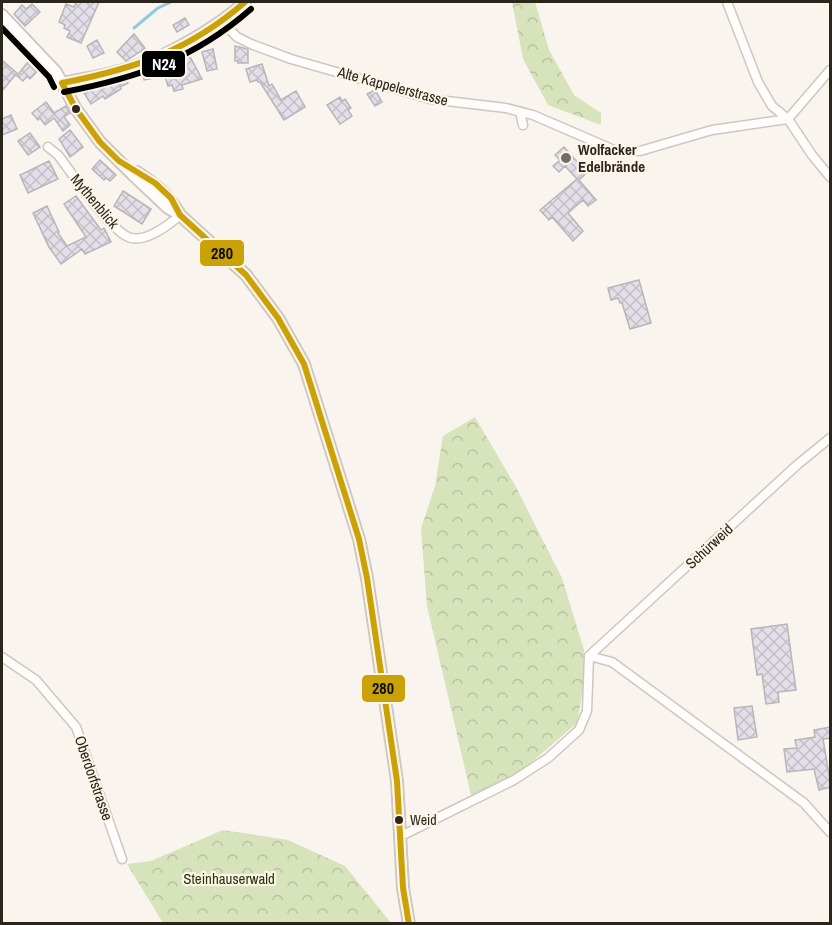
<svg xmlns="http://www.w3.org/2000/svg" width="832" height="925" font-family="'Archivo Narrow',sans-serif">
<defs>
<pattern id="forest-crowns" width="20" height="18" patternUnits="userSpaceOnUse" patternTransform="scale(1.5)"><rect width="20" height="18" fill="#d6e3bb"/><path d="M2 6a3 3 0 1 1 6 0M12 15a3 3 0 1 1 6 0" fill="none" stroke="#b8c3a0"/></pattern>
<pattern id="building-cross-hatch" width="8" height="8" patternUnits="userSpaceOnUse" patternTransform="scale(1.5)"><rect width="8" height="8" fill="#e2dfe9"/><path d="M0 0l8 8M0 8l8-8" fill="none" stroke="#c2bfc7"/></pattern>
</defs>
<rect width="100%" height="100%" fill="#faf4ee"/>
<!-- forest -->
<path fill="url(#forest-crowns)" d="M 512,2 L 535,2 L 549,50 L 574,95 L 601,113 L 601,125 L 548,105 L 523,59 Z
M 475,417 L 516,487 L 562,578 L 584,650 L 584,683 L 577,723 L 511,780 L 472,799 L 427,606 L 421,529 L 435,486 L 443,436 Z
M 223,830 L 288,840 L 345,866 L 391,923 L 163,923 L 127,864 L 151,861 Z"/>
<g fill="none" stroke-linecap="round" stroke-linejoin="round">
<!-- stream -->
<path stroke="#92c9e0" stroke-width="3" d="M 134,28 L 158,8 L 171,2"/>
</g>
<!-- building -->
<path fill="url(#building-cross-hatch)" stroke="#b7b5b8" stroke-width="1.5" d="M 76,2 L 99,2 L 81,43 L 67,37 L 70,31 L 64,28 L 65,25 L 59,22 L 66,4 L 74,7 Z
M 32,4 L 40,12 L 25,26 L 14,14 L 22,5 L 26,9 Z
M 185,18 L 189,25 L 177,32 L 173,25 Z
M 134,34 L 145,48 L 126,61 L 117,52 Z
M 97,40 L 104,53 L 93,58 L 87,46 Z
M 235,46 L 248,49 L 248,63 L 238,63 L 238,61 L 235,61 Z
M 213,49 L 217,69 L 207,71 L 202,52 Z
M 187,51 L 202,79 L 182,85 L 183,89 L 174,91 L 172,85 L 168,86 L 164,73 L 180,69 L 174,58 Z
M 31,58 L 41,67 L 30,79 L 27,76 L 23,81 L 17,76 Z
M 2,60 L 17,73 L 2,91 Z
M 262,64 L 269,86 L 272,84 L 281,100 L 296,91 L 305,107 L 284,120 L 260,82 L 258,82 L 257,80 L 250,82 L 246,69 Z
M 153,68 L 156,78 L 144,80 L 142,72 Z
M 125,77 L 128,83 L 120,87 L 121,89 L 105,99 L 103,96 L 91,104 L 84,93 L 101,83 Z
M 375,90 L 382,102 L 375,106 L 367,94 Z
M 340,97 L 342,101 L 345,99 L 351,108 L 348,110 L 352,116 L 340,124 L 327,105 Z
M 46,102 L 54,113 L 66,106 L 70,113 L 64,117 L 70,125 L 63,131 L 54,118 L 45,125 L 40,118 L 38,120 L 32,113 Z
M 11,115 L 17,129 L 2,135 L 2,119 Z
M 70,130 L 83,147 L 70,157 L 59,139 Z
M 30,133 L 40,147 L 28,155 L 18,141 Z
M 564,147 L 579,164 L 583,161 L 591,169 L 579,180 L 596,200 L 588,206 L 583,200 L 568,213 L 583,231 L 573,241 L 552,217 L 549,220 L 540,210 L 577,179 L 565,166 L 559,172 L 553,166 L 560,160 L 555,155 Z
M 100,160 L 116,175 L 110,181 L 106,178 L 104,180 L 92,169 Z
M 49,161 L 58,179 L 28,193 L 20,175 Z
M 123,191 L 151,209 L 142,224 L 114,206 Z
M 76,196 L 101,230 L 104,228 L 111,242 L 85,254 L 82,249 L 61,264 L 49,247 L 33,213 L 47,206 L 59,232 L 58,233 L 67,246 L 86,237 L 64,204 Z
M 639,280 L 651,323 L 630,329 L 622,303 L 620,303 L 618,298 L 611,300 L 608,288 Z
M 787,624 L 796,690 L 778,692 L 779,702 L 766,704 L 762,674 L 757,675 L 751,629 Z
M 752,706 L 757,737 L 738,740 L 734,708 Z
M 831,727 L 831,738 L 823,739 L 831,787 L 819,790 L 814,769 L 787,772 L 784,749 L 797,748 L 795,740 L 815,737 L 814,730 Z"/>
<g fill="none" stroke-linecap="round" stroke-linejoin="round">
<!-- minor casing -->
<g stroke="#cec7c0" stroke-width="11">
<path id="minor" d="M 727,2 L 758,82 L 772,106 L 788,119 L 812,155 L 830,177
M 221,21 L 237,37 L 251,44 L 291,59 L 430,99 L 506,108 L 533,115 L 614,150 L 640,151 L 712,130 L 788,119 L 830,70
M 520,112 L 523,125
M 48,147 L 58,155 C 72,173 111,233 131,238 C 146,242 169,225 180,215
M 589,656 L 797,465 L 830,438
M 589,656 L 612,662 L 804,803 L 830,832
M 2,657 L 36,680 L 76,727 L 122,859
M 401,836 L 514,780 L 548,758 L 579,730 L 587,711 L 589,656"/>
</g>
<!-- tertiary casing -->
<g stroke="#cec7c0" stroke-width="14">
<path id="tertiary" d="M 2,15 L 56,72 L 76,109 L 100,142 L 133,175 L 168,208 L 180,215 L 246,275 L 278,318 L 304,364 L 359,539 L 367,578 L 397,781 L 403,888 L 409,924
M 62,83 C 88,78 114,74 139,65 C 171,54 221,25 245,2
M 137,172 C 155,184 168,194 179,213"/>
</g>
<!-- minor -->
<use href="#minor" stroke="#fefdfc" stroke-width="8"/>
<!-- tertiary -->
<use href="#tertiary" stroke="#fefdfc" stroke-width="10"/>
<!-- bus-1 casing -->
<g stroke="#fef5ea" stroke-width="10">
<path id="bus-1" d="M 62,83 L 76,109 L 100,142 L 119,161 L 155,183 L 171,198 L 180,215 L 246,275 L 278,318 L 304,364 L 359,539 L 367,578 L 397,781 L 403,888 L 409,924
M 62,83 C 134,69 189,51 245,2"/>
</g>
<!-- bus-2 casing -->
<g stroke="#fef5ea" stroke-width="10">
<path id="bus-2" d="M 2,28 L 49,77 L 54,87
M 64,92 C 137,78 194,59 251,9"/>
</g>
<!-- bus-1 -->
<use href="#bus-1" stroke="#caa207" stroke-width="6"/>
<!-- bus-2 -->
<use href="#bus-2" stroke="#000" stroke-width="6"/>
</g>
<!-- markers -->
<g fill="#2c251b" stroke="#fef5ea" stroke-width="2">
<circle cx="76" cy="109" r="5"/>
<circle cx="399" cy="820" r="5"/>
</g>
<circle fill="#746d65" stroke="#fef5ea" stroke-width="2" cx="566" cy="158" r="6"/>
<g text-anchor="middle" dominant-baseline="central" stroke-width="4.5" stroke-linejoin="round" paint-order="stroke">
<!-- bus labels -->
<g font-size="14" fill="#2c251b" stroke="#fef5ea" text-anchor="start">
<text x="410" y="820">Weid</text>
</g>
<!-- street labels -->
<g font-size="15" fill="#2c251b" stroke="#fef5ea">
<text transform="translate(393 86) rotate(15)">Alte Kappelerstrasse</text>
<text transform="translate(95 201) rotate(50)">Mythenblick</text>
<text transform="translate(709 546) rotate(-43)">Schürweid</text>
<text transform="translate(94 778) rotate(71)">Oberdorfstrasse</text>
</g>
<!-- poi labels -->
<g font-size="15" font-weight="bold" fill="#2c251b" stroke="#fef5ea" text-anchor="start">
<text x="578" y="149">Wolfacker<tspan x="578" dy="17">Edelbrände</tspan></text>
</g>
<!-- park labels -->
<g font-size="15" fill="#273807" stroke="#fef5ea">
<text x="229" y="878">Steinhauserwald</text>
</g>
</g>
<g stroke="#fef5ea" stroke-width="2">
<rect x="141" y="50" width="45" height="28" rx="6" fill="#000"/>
<rect x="199" y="239" width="46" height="28" rx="6" fill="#caa207"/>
<rect x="361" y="674" width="45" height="29" rx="6" fill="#caa207"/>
</g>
<g font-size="16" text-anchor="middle" font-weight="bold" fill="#fff">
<text x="164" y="70">N24</text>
</g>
<g font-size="16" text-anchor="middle" font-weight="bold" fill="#111">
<text x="222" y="259">280</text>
<text x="383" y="694">280</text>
</g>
<!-- border -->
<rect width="832" height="925" fill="none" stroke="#2c251b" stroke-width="6"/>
</svg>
